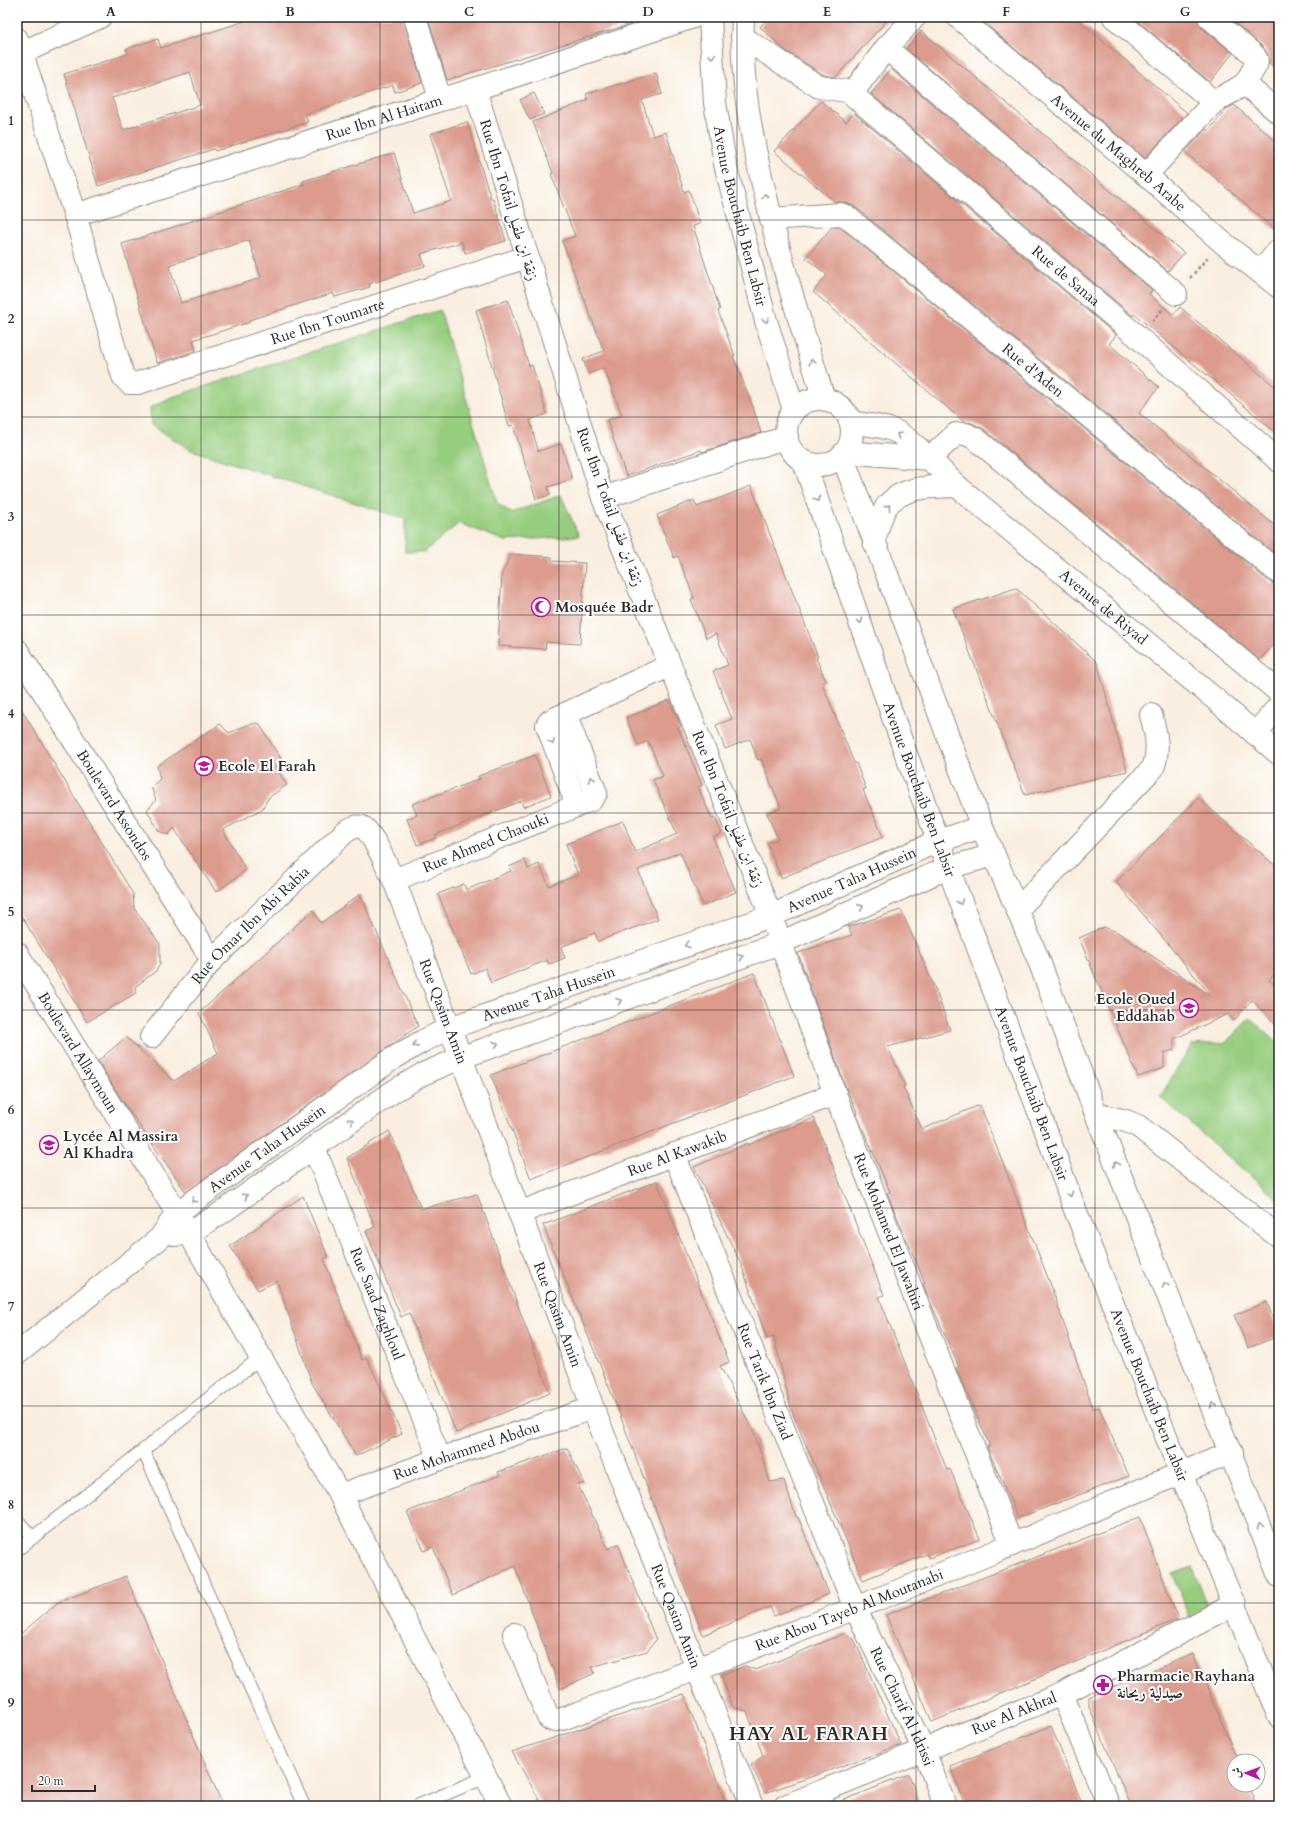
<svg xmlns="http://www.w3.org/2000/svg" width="1296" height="1823" font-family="Cardo,Amiri,serif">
<rect width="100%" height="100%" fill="#fff"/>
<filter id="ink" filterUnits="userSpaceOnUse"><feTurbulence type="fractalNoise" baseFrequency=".025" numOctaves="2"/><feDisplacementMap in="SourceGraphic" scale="8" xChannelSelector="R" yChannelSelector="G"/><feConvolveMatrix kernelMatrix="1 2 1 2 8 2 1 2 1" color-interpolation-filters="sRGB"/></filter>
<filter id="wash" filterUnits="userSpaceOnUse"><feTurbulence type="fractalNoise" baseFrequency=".012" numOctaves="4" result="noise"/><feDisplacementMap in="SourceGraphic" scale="16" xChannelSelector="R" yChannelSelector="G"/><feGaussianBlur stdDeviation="0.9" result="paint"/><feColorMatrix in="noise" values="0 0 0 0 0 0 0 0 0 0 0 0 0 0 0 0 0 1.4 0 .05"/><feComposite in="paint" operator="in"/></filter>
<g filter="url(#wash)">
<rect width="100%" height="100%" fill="#f9eedf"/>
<!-- green -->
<path fill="#97cd7f" stroke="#617c55" d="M 440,310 L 497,503 L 511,513 L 561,495 L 579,536 L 505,541 L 459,523 L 424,552 L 405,552 L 405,519 L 191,450 L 151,425 L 150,408 L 169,398 Z
M 1250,1018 L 1279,1044 L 1279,1201 L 1160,1097 L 1192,1045 L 1225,1043 Z
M 1193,1567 L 1212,1619 L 1192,1626 L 1173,1574 Z"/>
<g id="blocks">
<!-- building -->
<path fill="#dc9b8d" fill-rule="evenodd" d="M 243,17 L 403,17 L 422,83 L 395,92 L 393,85 L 305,114 L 308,122 L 215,151 L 214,149 L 98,186 L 64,74 L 128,54 L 126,49 L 158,39 L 161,48 L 245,21 ZM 190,72 L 200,105 L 123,130 L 112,98 Z
M 428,17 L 641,17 L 641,21 L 447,80 Z
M 769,17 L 890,17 L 836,77 L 824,75 L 786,51 L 760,27 Z
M 977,17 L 1075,17 L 1187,113 L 1145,158 Z
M 1133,17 L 1197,17 L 1201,27 L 1233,53 L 1210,82 Z
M 1228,17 L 1279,17 L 1279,71 L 1269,63 L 1268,54 L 1262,46 Z
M 921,31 L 1184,253 L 1168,271 L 906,49 Z
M 891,69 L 1152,290 L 1149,294 L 1173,315 L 1180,307 L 1279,390 L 1279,435 L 1134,314 L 1133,316 L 871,94 Z
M 656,73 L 662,94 L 642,100 L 653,136 L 666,132 L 684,192 L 689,190 L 700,224 L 693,226 L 720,310 L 718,311 L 735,356 L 733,356 L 753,407 L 761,433 L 702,452 L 701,450 L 626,476 L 607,420 L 622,415 L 604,368 L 588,374 L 583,359 L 604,351 L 562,241 L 575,236 L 551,174 L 553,173 L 533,122 L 588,100 L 586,94 Z
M 534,93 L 544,114 L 530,120 L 520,100 Z
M 821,101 L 846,122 L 854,113 L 1116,335 L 1109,344 L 1159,387 L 1139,413 L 1279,529 L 1279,557 L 854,206 L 844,202 L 835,202 L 774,151 Z
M 1234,105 L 1279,144 L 1279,233 L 1185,152 L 1206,129 L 1208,131 L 1227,109 Z
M 467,122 L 491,199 L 493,198 L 506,241 L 465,253 L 462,242 L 421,254 L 425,266 L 369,284 L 370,287 L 335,297 L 333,293 L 249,320 L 250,322 L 193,340 L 196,351 L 157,363 L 122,244 L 304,184 L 303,181 L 394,153 L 413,213 L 451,201 L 430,134 ZM 249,240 L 261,278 L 181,303 L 169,265 Z
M 832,227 L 840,227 L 1271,583 L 1279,585 L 1279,637 L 1260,660 L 984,429 L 972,423 L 964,422 L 813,292 L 827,275 L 806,258 Z
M 508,300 L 529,366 L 532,365 L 547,414 L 530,420 L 538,451 L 561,444 L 572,479 L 548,487 L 550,495 L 536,499 L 513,425 L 509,426 L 476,310 Z
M 751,486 L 818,657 L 816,658 L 826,681 L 822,683 L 854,763 L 856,763 L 866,789 L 863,790 L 883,837 L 781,878 L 767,843 L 778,839 L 767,813 L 781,808 L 761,759 L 758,760 L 750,739 L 725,749 L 716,725 L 732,719 L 713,671 L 728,665 L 716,634 L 706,638 L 691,599 L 694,598 L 678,556 L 674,558 L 657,515 L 694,500 L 697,507 Z
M 512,554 L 552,557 L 552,561 L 585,563 L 580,644 L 546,642 L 545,649 L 498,646 L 502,573 Z
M 1016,588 L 1097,662 L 1127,771 L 1025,795 L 953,609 Z
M 669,700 L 681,726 L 678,728 L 702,785 L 698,787 L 712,819 L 715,818 L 722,833 L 713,837 L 736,892 L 703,906 L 680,852 L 638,870 L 658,919 L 598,941 L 595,933 L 561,947 L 565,958 L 549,964 L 547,960 L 491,983 L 485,968 L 471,974 L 438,894 L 464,884 L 466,890 L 511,871 L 509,867 L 525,860 L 528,869 L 539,864 L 549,886 L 578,875 L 566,844 L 623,821 L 635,852 L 677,834 L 653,780 L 663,776 L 648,741 L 638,745 L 626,718 Z
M 17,702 L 133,894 L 134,908 L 160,944 L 160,964 L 156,971 L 135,987 L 136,993 L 87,1022 L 17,909 Z
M 259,723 L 282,761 L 275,766 L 287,785 L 269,797 L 262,809 L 223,830 L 246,870 L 216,892 L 174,828 L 168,835 L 159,831 L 147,810 L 156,800 L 151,787 L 160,779 L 157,766 L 220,724 L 229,733 L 247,725 Z
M 535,755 L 551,796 L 523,807 L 521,801 L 435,835 L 436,838 L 417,845 L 407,819 L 417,815 L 412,804 L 480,779 L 478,776 Z
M 1198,798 L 1279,869 L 1279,969 L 1269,980 L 1279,989 L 1279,1028 L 1252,1000 L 1234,1021 L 1228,1014 L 1174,1039 L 1174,1050 L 1164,1053 L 1164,1068 L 1138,1077 L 1079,938 L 1104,927 L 1117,932 L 1208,994 L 1209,993 L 1116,882 Z
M 360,894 L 418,1026 L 186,1192 L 119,1096 L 98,1061 L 126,1037 L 174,1081 L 218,1053 L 199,1013 L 313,910 L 321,923 Z
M 901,910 L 936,991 L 950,1030 L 888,1047 L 905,1086 L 903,1087 L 922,1129 L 980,1105 L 1050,1283 L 1093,1409 L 1099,1407 L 1129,1476 L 1018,1518 L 990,1454 L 987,1447 L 990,1446 L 956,1368 L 959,1367 L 929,1299 L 923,1284 L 925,1283 L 887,1193 L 890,1192 L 856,1113 L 857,1112 L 844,1083 L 798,953 L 852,935 L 848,927 Z
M 754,973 L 794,1076 L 531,1179 L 491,1075 Z
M 814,1118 L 884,1295 L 879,1297 L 947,1470 L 950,1469 L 980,1539 L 929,1558 L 927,1554 L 863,1580 L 791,1409 L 774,1337 L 767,1339 L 741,1264 L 694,1167 L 748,1143 L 748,1145 Z
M 389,1131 L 421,1209 L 477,1194 L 550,1393 L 456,1433 L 409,1313 L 401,1317 L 366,1231 L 375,1227 L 347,1158 Z
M 657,1181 L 729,1362 L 720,1366 L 755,1435 L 770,1482 L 784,1480 L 796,1517 L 798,1517 L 829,1594 L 774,1616 L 770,1607 L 703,1635 L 615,1402 L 543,1225 Z
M 303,1196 L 328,1257 L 324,1259 L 362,1360 L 367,1358 L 402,1434 L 356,1456 L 312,1383 L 277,1281 L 258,1290 L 230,1246 Z
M 1267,1302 L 1279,1336 L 1248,1348 L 1234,1315 Z
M 567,1448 L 584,1483 L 578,1485 L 608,1549 L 618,1544 L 656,1640 L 647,1651 L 592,1667 L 595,1673 L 560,1689 L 515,1566 L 453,1595 L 433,1547 L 424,1551 L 407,1512 L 500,1475 L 498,1472 Z
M 1140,1517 L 1178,1619 L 932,1722 L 886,1615 Z
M 126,1576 L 223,1806 L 17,1806 L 17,1637 L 57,1603 Z
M 845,1633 L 854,1639 L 901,1745 L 765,1793 L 751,1765 L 763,1756 L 747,1711 L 733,1707 L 721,1675 L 745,1666 L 756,1670 Z
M 1193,1654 L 1238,1761 L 1234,1761 L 1234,1785 L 1248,1785 L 1256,1806 L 1131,1806 L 1089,1707 L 1089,1697 Z
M 684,1694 L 727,1806 L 543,1806 L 512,1752 Z
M 1051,1726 L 1083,1806 L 966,1806 L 950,1766 Z
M 909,1774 L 920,1806 L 832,1806 L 832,1805 Z"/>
</g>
</g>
<g filter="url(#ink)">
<use href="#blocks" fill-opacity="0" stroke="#928c85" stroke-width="1"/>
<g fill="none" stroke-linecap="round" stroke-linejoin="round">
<!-- lane casing -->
<g stroke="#928c85" stroke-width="14">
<path id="lane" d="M 143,1450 L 304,1806
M 17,1520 L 33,1538
M 17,1550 L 261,1357
M 417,1806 L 486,1777"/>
</g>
<!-- street casing -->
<g stroke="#928c85" stroke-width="24">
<g id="street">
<path d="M 415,17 L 440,99"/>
<path id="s1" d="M 958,17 L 1146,175 L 1222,242 L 1279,287"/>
<path d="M 1114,17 L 1214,102"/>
<path d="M 742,37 L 819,87 L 853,92"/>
<path id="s2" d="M 17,39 L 75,215 L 123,376 L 129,383 L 138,383 L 527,257"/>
<path d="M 886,48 L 1176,294"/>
<path d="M 17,55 L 100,17"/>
<path d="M 1245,84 L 1279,113"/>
<path id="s3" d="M 475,89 L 603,498 L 771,916 L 835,1094 L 1012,1545"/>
<path id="s4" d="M 853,92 L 854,96 L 1138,337 L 1279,461"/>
<path d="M 853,92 L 886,48 L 915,17"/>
<path d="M 1146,175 L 1214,102 L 1245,84 L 1256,65 L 1257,60 L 1254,55 L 1209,17"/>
<path id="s5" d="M 75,215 L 475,89 L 693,17"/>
<path id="s6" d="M 771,219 L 840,214 L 846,216 L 1279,573"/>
<path d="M 1261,271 L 1279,250"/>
<path id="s7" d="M 851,422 C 865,425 884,425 897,432 C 917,444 940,470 957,486 L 1215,699 L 1279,754"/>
<path d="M 845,452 L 929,459"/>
<path d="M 929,459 L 956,434 L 966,434 L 976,439 L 1279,692"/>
<path d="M 603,498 L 787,437"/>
<path id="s8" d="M 17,650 L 212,960"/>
<path d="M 1255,734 L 1279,706"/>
<path d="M 577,806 L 547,725 L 550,721 L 669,666"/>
<path id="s9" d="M 394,880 L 591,800 L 596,793 L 565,714"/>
<path d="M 1018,909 L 1153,768 C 1160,750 1156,733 1151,715"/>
<path id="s10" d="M 17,953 L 189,1233 L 340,1495 L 501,1806"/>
<path id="s11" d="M 151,1037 L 212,960 L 345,832 C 350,829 355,825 362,827 C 373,832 387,868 394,880 L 593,1408 L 752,1806"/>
<path d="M 1096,1114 L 1126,1121 L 1138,1126 L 1279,1237"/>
<path id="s12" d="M 314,1148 L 440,1459"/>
<path id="s13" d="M 674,1154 L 855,1608 L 924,1750 L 945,1806"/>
<path id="s14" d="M 519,1213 L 835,1094"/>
<path d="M 176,1235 L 189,1233 L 218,1215 L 394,1091 L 423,1074 L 460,1058 L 780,943 L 947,868 L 994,855"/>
<path id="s15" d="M 17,1354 L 160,1238 L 177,1213 L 392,1059 L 423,1041 L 450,1028 L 771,916 L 938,841 L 982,827"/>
<path id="s16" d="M 340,1495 L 440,1459 L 593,1408"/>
<path id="s17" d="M 514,1634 L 548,1717 C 552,1722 556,1720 562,1719 C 713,1663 863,1607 1011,1545 C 1085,1515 1157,1481 1232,1453"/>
<path d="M 1062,1694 L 1109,1806"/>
<path id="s18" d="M 785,1806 L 1062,1694 L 1235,1604"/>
</g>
</g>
<!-- primary casing -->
<g stroke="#928c85" stroke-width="24">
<g id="primary">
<path id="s19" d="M 710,17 L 715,103 L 725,164 L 766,321 L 794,410"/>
<path d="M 743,17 C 740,79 751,138 766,197 C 782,266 803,332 824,399"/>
<circle cx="819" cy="432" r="33"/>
<path d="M 842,455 L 982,827 L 1039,961 L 1096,1114 L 1279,1576"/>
<path id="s20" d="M 804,462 L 902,743 L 1076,1212 L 1279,1717"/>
<path d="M 874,542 C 877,531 880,517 886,507 C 902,485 934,487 957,486"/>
</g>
</g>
<!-- path -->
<path stroke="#928c85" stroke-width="2.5" stroke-dasharray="3 3" stroke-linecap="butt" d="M 1190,278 L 1208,257
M 1152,321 L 1162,310"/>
<!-- lane -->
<use href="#lane" stroke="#fff" stroke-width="12"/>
<!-- street -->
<use href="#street" stroke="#fff" stroke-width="22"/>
<!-- primary -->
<use href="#primary" stroke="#fff" stroke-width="22"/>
</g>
<!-- one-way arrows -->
<defs><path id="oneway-chevron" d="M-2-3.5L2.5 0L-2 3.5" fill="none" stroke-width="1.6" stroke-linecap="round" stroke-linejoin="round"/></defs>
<g stroke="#a0a0a0">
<use href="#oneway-chevron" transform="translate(712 56) rotate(86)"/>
<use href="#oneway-chevron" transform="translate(765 196) rotate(-103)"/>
<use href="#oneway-chevron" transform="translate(766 320) rotate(74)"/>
<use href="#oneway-chevron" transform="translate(812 362) rotate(-108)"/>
<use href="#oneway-chevron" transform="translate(899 435) rotate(-145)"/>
<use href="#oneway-chevron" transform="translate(817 499) rotate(71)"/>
<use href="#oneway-chevron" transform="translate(888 507) rotate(-52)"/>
<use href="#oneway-chevron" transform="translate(860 621) rotate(71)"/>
<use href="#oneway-chevron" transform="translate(552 742) rotate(69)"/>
<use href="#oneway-chevron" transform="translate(591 779) rotate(-112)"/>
<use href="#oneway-chevron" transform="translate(960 902) rotate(69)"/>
<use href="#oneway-chevron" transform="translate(861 907) rotate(-24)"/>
<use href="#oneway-chevron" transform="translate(687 945) rotate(161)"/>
<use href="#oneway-chevron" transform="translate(741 957) rotate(-20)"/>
<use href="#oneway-chevron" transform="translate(619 1001) rotate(-20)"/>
<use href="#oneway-chevron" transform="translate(496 1044) rotate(-20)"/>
<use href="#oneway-chevron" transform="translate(415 1045) rotate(150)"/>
<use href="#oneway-chevron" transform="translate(351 1121) rotate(-36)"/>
<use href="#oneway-chevron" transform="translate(1116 1164) rotate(-112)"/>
<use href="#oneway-chevron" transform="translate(1070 1194) rotate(70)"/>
<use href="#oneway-chevron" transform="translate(245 1196) rotate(-35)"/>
<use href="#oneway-chevron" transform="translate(194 1200) rotate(143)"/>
<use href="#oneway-chevron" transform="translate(1165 1285) rotate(-112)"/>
<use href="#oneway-chevron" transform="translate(1213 1405) rotate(-112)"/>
<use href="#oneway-chevron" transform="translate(1260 1526) rotate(-111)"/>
</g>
</g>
<!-- grid -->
<path fill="none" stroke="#2b2b2b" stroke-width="1" stroke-opacity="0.55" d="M 201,17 L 201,1806M 380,17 L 380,1806M 559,17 L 559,1806M 737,17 L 737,1806M 916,17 L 916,1806M 1095,17 L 1095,1806M 17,220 L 1279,220M 17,417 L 1279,417M 17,615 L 1279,615M 17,813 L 1279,813M 17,1010 L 1279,1010M 17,1208 L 1279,1208M 17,1406 L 1279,1406M 17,1603 L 1279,1603"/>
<!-- icons -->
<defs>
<g id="mosque-ring" transform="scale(1)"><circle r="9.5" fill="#fff" stroke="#b5179e" stroke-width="1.5"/><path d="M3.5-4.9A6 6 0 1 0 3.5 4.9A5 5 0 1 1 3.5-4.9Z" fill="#b5179e"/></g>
<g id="school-ring" transform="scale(1)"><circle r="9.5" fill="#fff" stroke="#b5179e" stroke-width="1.5"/><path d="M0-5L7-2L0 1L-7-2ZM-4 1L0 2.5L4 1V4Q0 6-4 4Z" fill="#b5179e"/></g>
<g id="pharmacy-ring" transform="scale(1)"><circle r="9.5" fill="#fff" stroke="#b5179e" stroke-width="1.5"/><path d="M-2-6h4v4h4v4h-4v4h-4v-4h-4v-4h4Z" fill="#b5179e"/></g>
</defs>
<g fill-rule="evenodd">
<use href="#mosque-ring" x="541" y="607"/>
<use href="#school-ring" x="204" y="766"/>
<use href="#school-ring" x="1189" y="1008"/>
<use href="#school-ring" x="49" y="1145"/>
<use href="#pharmacy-ring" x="1103" y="1685"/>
</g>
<g text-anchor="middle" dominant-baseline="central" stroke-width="4" stroke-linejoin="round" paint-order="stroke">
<!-- street labels -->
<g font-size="15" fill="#2b2b2b" stroke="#fff">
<text stroke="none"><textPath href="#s5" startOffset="324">Rue Ibn Al Haitam</textPath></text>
<text stroke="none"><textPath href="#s1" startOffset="210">Avenue du Maghreb Arabe</textPath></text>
<text transform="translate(509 200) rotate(73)">Rue Ibn Tofail زنقة ابن طفيل</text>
<text stroke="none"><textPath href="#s19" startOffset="202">Avenue Bouchaib Ben Labsir</textPath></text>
<text stroke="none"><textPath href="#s4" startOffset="282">Rue de Sanaa</textPath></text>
<text stroke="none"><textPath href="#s2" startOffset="571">Rue Ibn Toumarte</textPath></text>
<text stroke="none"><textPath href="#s6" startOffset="318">Rue d'Aden</textPath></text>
<text transform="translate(610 507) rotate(70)">Rue Ibn Tofail زنقة ابن طفيل</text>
<text stroke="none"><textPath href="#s7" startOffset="318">Avenue de Riyad</textPath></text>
<text stroke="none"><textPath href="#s20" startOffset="347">Avenue Bouchaib Ben Labsir</textPath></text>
<text stroke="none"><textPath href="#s8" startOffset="183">Boulevard Assondos</textPath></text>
<text transform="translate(728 809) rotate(68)">Rue Ibn Tofail زنقة ابن طفيل</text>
<text stroke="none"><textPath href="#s9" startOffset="99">Rue Ahmed Chaouki</textPath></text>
<text stroke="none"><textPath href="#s15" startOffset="973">Avenue Taha Hussein</textPath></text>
<text stroke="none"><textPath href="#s11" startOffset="150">Rue Omar Ibn Abi Rabia</textPath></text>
<text stroke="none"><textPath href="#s15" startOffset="649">Avenue Taha Hussein</textPath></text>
<text stroke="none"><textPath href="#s11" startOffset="504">Rue Qasim Amin</textPath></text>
<text stroke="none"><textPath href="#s10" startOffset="117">Boulevard Allaymoun</textPath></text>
<text stroke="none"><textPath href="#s20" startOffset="671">Avenue Bouchaib Ben Labsir</textPath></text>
<text stroke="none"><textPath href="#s15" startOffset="325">Avenue Taha Hussein</textPath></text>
<text stroke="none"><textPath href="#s14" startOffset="169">Rue Al Kawakib</textPath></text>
<text stroke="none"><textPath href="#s3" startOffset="1216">Rue Mohamed El Jawahiri</textPath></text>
<text stroke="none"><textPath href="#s12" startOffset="168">Rue Saad Zaghloul</textPath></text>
<text stroke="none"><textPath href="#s11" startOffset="828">Rue Qasim Amin</textPath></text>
<text stroke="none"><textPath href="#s13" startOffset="245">Rue Tarik Ibn Ziad</textPath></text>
<text stroke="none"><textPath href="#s20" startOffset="995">Avenue Bouchaib Ben Labsir</textPath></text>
<text stroke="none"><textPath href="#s16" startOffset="134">Rue Mohammed Abdou</textPath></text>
<text stroke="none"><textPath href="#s17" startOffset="412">Rue Abou Tayeb Al Moutanabi</textPath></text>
<text stroke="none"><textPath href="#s11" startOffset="1152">Rue Qasim Amin</textPath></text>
<text stroke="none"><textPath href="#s13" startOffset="598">Rue Charif Al Idrissi</textPath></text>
<text stroke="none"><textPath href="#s18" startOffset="247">Rue Al Akhtal</textPath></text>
</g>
<!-- poi labels -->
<g font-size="15" font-weight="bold" fill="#2b2b2b" stroke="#fff" text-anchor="start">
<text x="555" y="607">Mosquée Badr</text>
<text x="218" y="766">Ecole El Farah</text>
<text x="1175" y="999" text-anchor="end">Ecole Oued<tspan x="1175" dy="17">Eddahab</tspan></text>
<text x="63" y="1136">Lycée Al Massira<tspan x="63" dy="17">Al Khadra</tspan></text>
<text x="1117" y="1676">Pharmacie Rayhana<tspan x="1117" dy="17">صيدلية ريحانة</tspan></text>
</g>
<!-- district labels -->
<g font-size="19" font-weight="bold" letter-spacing="1" fill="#2b2b2b" stroke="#fff">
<text x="809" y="1734">HAY AL FARAH</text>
</g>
</g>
<!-- margin -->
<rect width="1296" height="1823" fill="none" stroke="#fff" stroke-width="44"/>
<!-- north arrow -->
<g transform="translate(1246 1773) rotate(271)"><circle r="19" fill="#ffffff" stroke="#aaaaaa"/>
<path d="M0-3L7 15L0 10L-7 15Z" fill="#b5179e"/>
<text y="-6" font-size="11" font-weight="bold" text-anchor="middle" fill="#2b2b2b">ش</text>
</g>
<!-- scale -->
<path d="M32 1785v6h63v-6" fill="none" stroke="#2b2b2b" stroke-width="2"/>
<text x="38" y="1785" font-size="12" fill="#2b2b2b" stroke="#ffffff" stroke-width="3" paint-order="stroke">20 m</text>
<rect x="22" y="22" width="1252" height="1779" fill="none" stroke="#2b2b2b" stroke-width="1.5"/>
<g font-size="13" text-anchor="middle" font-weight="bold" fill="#2b2b2b">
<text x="111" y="16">A</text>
<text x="290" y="16">B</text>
<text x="469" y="16">C</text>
<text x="648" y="16">D</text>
<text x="827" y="16">E</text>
<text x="1006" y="16">F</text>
<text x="1185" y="16">G</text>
<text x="11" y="125">1</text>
<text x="11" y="323">2</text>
<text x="11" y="521">3</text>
<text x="11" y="718">4</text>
<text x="11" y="916">5</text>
<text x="11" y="1114">6</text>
<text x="11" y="1311">7</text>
<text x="11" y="1509">8</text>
<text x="11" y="1707">9</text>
</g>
</svg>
